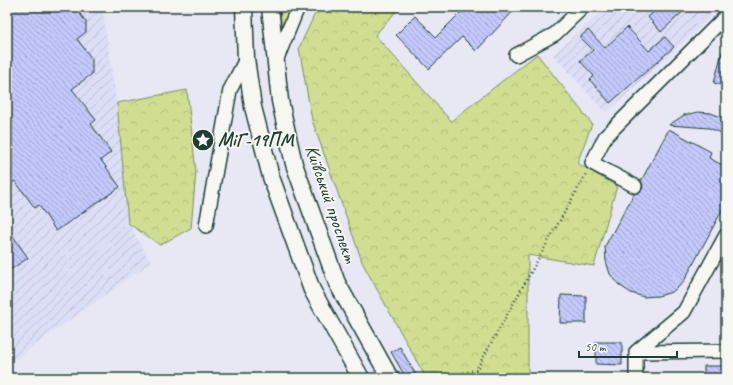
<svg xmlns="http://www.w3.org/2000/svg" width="733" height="385" font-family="Caveat,sans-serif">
<defs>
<pattern id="industrial-furrows" width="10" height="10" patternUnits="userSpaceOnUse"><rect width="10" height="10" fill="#dcdef6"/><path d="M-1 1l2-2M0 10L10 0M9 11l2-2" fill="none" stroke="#bcbfd4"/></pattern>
<pattern id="forest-crowns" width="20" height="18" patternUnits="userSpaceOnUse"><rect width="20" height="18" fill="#d1dd90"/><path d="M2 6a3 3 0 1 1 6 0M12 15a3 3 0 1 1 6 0" fill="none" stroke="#b3bf7d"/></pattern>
<pattern id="building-back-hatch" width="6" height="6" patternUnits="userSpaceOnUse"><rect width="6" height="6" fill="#c4c8fa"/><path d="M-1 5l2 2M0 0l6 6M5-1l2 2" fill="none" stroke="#9fa4cb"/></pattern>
</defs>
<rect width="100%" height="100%" fill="#e7e8f4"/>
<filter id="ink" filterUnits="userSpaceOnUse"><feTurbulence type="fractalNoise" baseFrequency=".025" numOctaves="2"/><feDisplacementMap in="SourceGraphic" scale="8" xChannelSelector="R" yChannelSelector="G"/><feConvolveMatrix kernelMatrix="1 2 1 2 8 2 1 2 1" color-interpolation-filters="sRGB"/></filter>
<g filter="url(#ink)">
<!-- industrial -->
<path fill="url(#industrial-furrows)" d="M 7,7 L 102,7 L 117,103 L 128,223 L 151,262 L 7,365 Z
M 606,7 L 716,7 L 718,10 L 606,113 L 553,55 Z"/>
<!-- forest -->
<path fill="url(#forest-crowns)" stroke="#788d62" d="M 280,7 L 293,7 L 282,32 Z
M 318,7 L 400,7 L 375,35 L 451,121 L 537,54 L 592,124 L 577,163 L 617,186 L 594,266 L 528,255 L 528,378 L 426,378 L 363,264 L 312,120 L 299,48 Z
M 187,90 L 196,172 L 191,228 L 160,245 L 128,223 L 117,103 Z"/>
<!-- building -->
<path fill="url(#building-back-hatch)" stroke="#1f3d34" d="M 7,7 L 75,7 L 86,22 L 86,32 L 77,39 L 92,59 L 92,74 L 72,89 L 96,120 L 91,124 L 111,152 L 101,160 L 120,187 L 56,231 L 39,205 L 35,208 L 15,181 L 7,187 Z
M 466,7 L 517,7 L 476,51 L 462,37 L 429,69 L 396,35 L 415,16 L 436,37 Z
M 659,7 L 688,7 L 661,32 L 648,17 Z
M 627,27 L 649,51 L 665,37 L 674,47 L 610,103 L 590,80 L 594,76 L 580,61 L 593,50 L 580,37 L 588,30 L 605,48 Z
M 722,52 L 726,52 L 726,86 L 714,83 Z
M 698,112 L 711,113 L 726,119 L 726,141 L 721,133 L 709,128 L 669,125 L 684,115 Z
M 669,129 L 711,152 L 709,158 L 726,167 L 726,203 L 683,283 L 672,292 L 658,296 L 644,297 L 631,293 L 619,285 L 610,274 L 606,261 L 605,246 L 634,194 L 642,190 L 643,185 L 641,181 Z
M 7,227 L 28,258 L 7,272 Z
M 561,295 L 586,296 L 586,323 L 560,323 Z
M 596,342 L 622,342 L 622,365 L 596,364 Z
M 400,347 L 409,363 L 418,378 L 406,378 L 391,352 Z
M 704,366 L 726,366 L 726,378 L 704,378 Z"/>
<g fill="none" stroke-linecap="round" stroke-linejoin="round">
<!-- minor casing -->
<g stroke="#1f3d34" stroke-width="16">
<path id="minor" d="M 516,55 L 555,34 L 583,7
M 276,61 L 298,7
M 635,186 L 592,163 L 605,137 L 726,16
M 206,226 L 230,90 L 246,59
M 636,352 L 684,312 L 726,235
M 636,352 L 726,351
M 636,352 L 636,378"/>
</g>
<!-- major casing -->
<g stroke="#1f3d34" stroke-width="19">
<path id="major" d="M 244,7 L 246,59 L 253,107 L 271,177 L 312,290 L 361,378
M 270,7 L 280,101 L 294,164 L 337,283 L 390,378"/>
</g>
<!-- path -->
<path stroke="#1f3d34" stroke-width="2.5" stroke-dasharray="1 3" stroke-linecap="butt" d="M 440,378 L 476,370 L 586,174"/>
<!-- minor -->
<use href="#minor" stroke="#f6f6f2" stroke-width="13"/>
<!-- major -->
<use href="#major" stroke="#f6f6f2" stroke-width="16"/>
</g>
</g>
<!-- icons -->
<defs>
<g id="sight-disc" transform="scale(1.15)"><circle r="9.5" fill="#1f3d34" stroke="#f6f6f2"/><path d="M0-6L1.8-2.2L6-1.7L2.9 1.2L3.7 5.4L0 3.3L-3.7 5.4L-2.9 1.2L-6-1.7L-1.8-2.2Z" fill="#fff"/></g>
</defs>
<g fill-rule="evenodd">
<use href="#sight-disc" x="203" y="140"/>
</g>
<g text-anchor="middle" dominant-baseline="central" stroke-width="4" stroke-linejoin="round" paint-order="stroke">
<!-- poi labels -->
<g font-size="19" font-weight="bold" fill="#1f3d34" stroke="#f6f6f2" text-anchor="start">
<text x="218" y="140">МіГ-19ПМ</text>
</g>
<!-- street labels -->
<g font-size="19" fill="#1f3d34" stroke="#f6f6f2">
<text transform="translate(331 204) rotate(71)">Київський проспект</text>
</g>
</g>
<!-- margin -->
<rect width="733" height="385" fill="none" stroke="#f6f6f2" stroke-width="24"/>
<rect x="12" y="12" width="709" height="361" fill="none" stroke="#1f3d34" stroke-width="1.5" filter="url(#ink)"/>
<!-- scale -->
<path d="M579 351v6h98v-6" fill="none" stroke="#1f3d34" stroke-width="2"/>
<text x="585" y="351" font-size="12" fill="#1f3d34" stroke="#f6f6f2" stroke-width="3" paint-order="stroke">50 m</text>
</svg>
